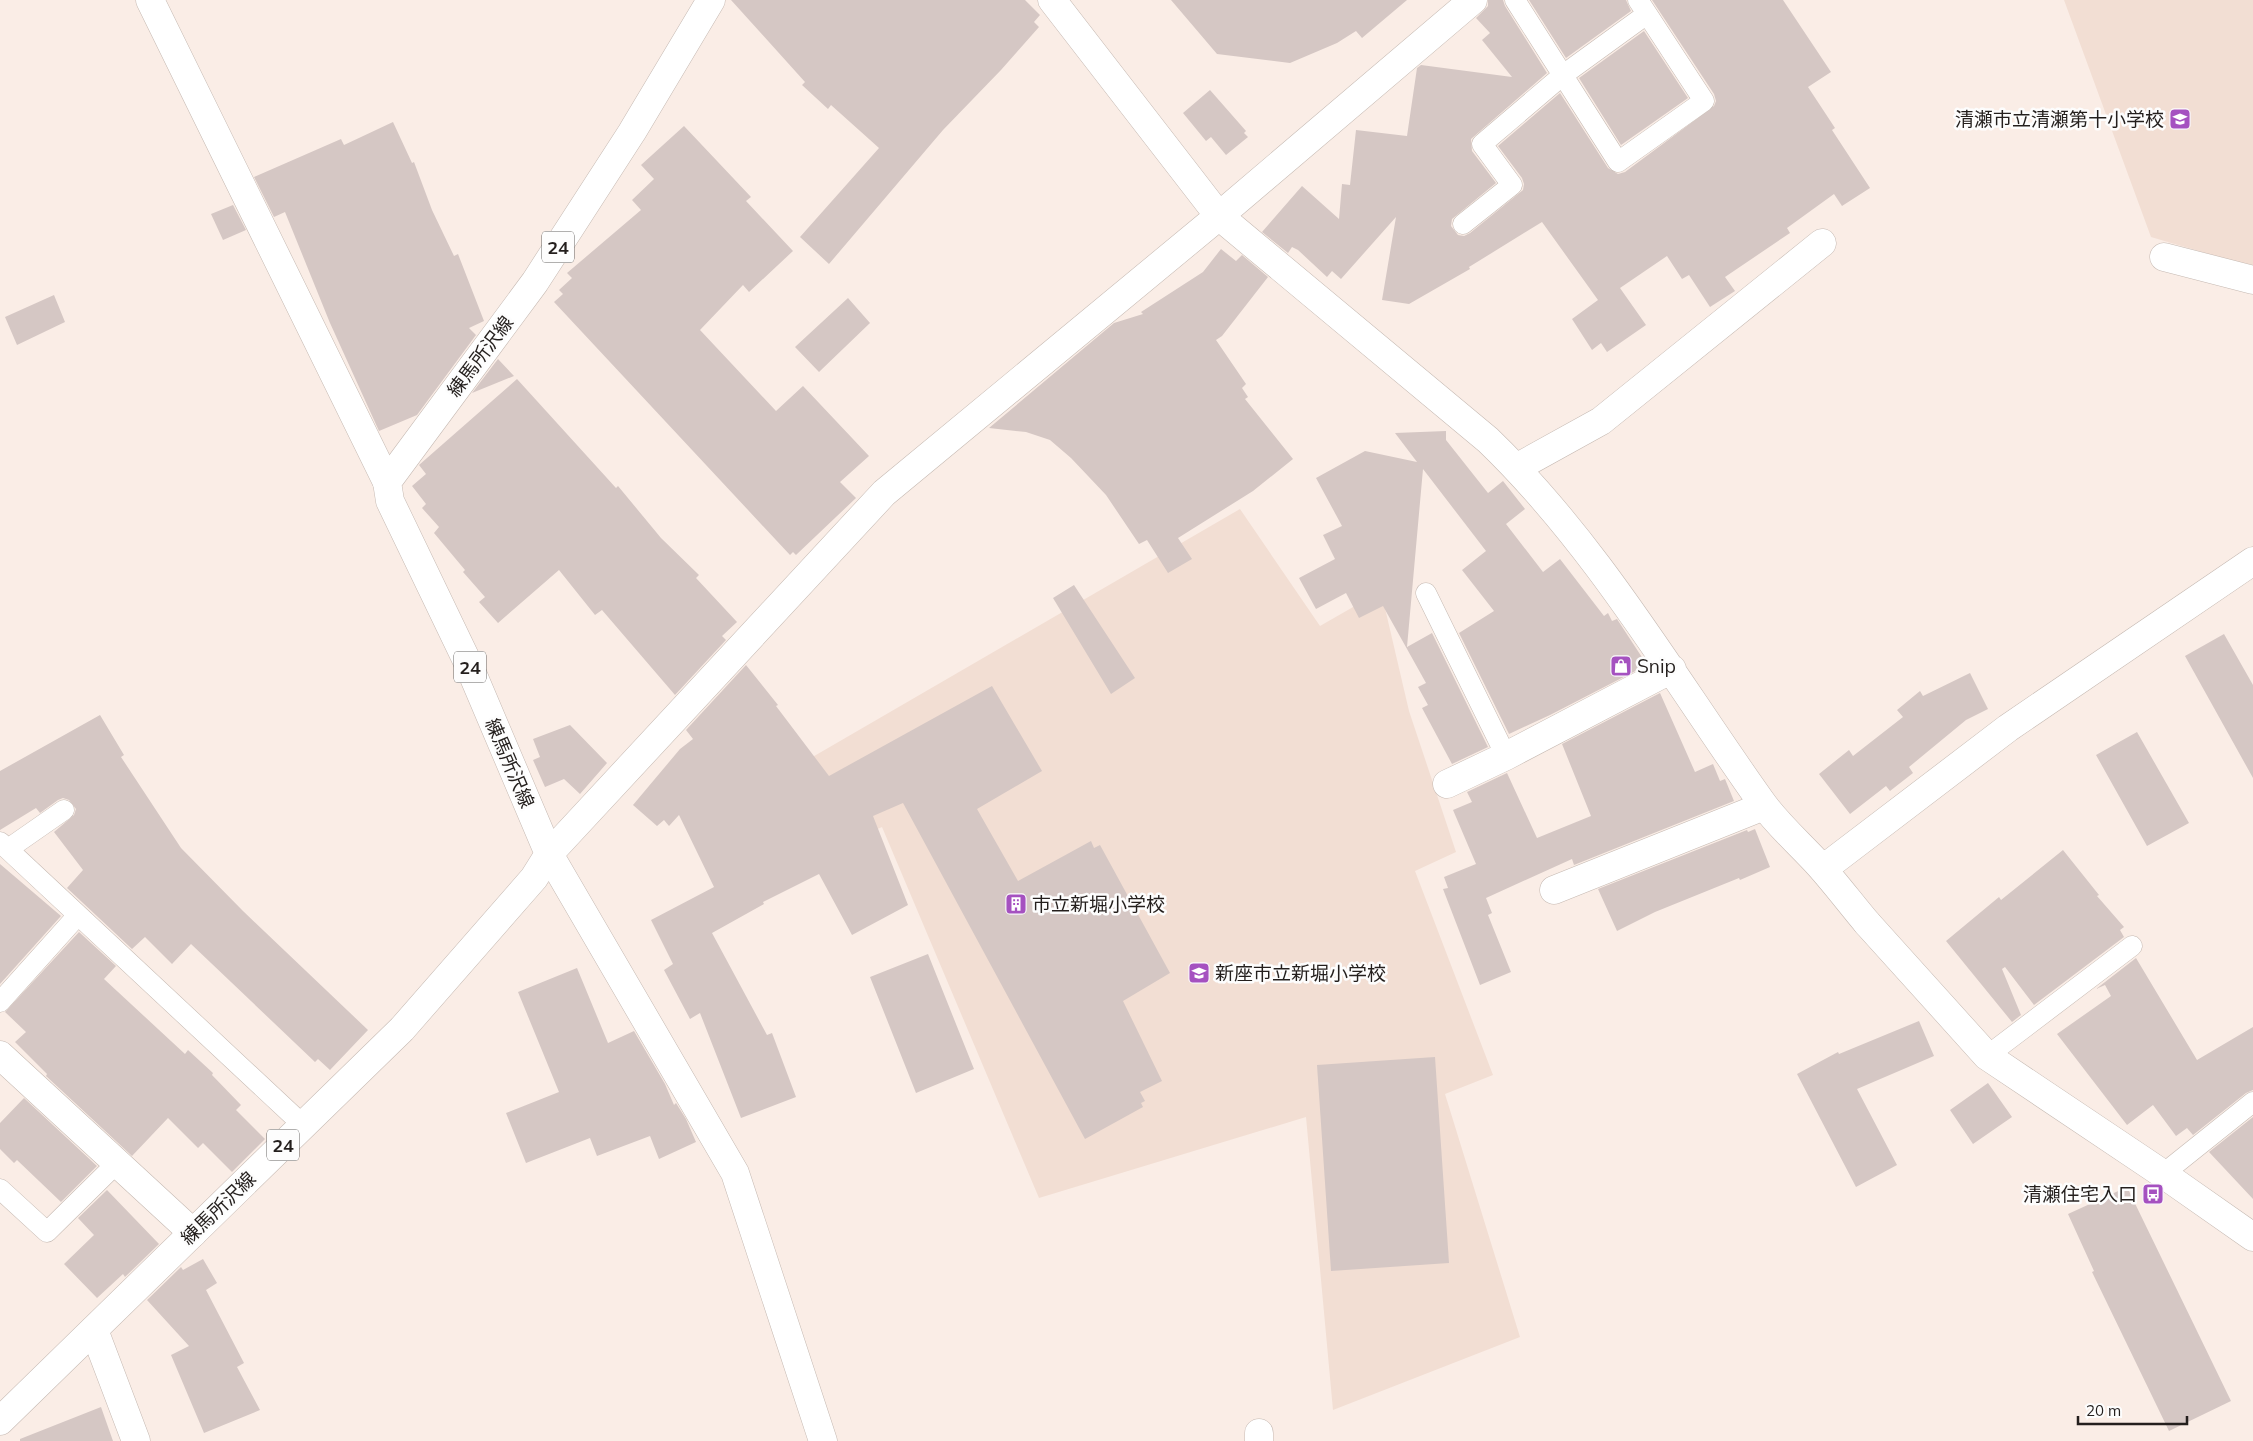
<svg xmlns="http://www.w3.org/2000/svg" width="2253" height="1441" font-family="Mulish,'Noto Sans JP',sans-serif">
<rect width="100%" height="100%" fill="#faede6"/>
<!-- built -->
<path fill="#f2ded3" d="M 2064,0 L 2253,0 L 2253,267 L 2151,237 Z
M 1240,509 L 1320,626 L 1381,591 L 1409,711 L 1456,852 L 1415,871 L 1493,1075 L 1445,1094 L 1520,1337 L 1333,1410 L 1306,1117 L 1039,1198 L 882,827 L 810,859 L 766,784 Z"/>
<!-- building -->
<path fill="#d5c7c4" d="M 731,0 L 1025,0 L 1040,15 L 1034,22 L 1039,27 L 1001,70 L 943,130 L 829,264 L 800,237 L 879,148 L 831,105 L 828,109 L 802,85 L 805,82 Z
M 1171,0 L 1407,0 L 1362,38 L 1356,31 L 1337,43 L 1290,63 L 1217,54 Z
M 1488,0 L 1503,0 L 1505,6 L 1547,73 L 1471,139 L 1472,151 L 1496,183 L 1452,219 L 1451,226 L 1458,235 L 1464,236 L 1470,233 L 1523,190 L 1524,184 L 1522,178 L 1498,146 L 1560,93 L 1608,168 L 1618,174 L 1625,172 L 1714,106 L 1716,101 L 1714,94 L 1652,0 L 1783,0 L 1831,72 L 1808,87 L 1835,128 L 1832,130 L 1870,188 L 1842,206 L 1834,194 L 1787,228 L 1790,233 L 1725,277 L 1735,291 L 1710,307 L 1689,275 L 1682,279 L 1667,256 L 1620,288 L 1646,325 L 1607,352 L 1601,343 L 1592,350 L 1572,319 L 1598,300 L 1542,222 L 1469,267 L 1470,269 L 1409,304 L 1382,300 L 1396,217 L 1341,279 L 1332,271 L 1327,277 L 1298,250 L 1292,247 L 1288,253 L 1262,232 L 1302,186 L 1339,219 L 1342,184 L 1350,185 L 1356,130 L 1407,136 L 1417,68 L 1421,65 L 1512,77 L 1482,40 L 1490,33 L 1476,18 L 1488,6 Z
M 1529,0 L 1626,0 L 1631,11 L 1566,58 Z
M 1644,31 L 1688,98 L 1621,145 L 1579,78 Z
M 1210,90 L 1246,131 L 1244,133 L 1248,137 L 1226,155 L 1211,137 L 1206,141 L 1183,113 Z
M 393,122 L 412,163 L 414,162 L 432,210 L 454,256 L 458,254 L 484,321 L 469,328 L 476,335 L 417,415 L 379,431 L 330,323 L 285,212 L 274,217 L 254,177 L 341,139 L 344,145 Z
M 684,126 L 751,197 L 746,201 L 793,251 L 749,292 L 743,285 L 700,330 L 776,411 L 803,386 L 869,456 L 840,482 L 856,498 L 796,555 L 793,552 L 790,555 L 554,302 L 563,294 L 559,290 L 572,278 L 567,273 L 641,210 L 632,200 L 654,179 L 641,165 Z
M 233,205 L 246,230 L 223,240 L 211,214 Z
M 1221,249 L 1236,261 L 1242,255 L 1268,277 L 1222,336 L 1216,340 L 1246,384 L 1242,388 L 1248,397 L 1245,399 L 1293,459 L 1253,491 L 1178,538 L 1192,559 L 1168,573 L 1147,540 L 1139,544 L 1106,495 L 1071,458 L 1050,440 L 1026,432 L 989,428 L 1114,323 L 1143,314 L 1141,312 L 1203,272 Z
M 54,295 L 65,322 L 17,345 L 5,317 Z
M 848,298 L 870,323 L 819,372 L 795,347 Z
M 498,359 L 514,376 L 472,393 Z
M 517,379 L 616,488 L 618,486 L 661,538 L 699,575 L 696,578 L 737,622 L 722,636 L 726,640 L 675,695 L 602,610 L 595,615 L 559,570 L 498,623 L 479,602 L 485,597 L 463,572 L 465,570 L 434,533 L 439,527 L 422,508 L 426,504 L 412,486 L 426,474 L 419,465 Z
M 1446,431 L 1446,440 L 1488,493 L 1503,481 L 1525,509 L 1506,524 L 1543,572 L 1560,559 L 1604,616 L 1608,613 L 1612,621 L 1617,619 L 1647,665 L 1550,715 L 1509,734 L 1459,633 L 1494,611 L 1462,570 L 1486,551 L 1423,469 L 1407,647 L 1432,633 L 1488,747 L 1452,764 L 1422,708 L 1428,705 L 1418,687 L 1426,683 L 1383,606 L 1359,618 L 1346,593 L 1316,609 L 1299,578 L 1335,559 L 1323,535 L 1342,526 L 1316,478 L 1365,451 L 1417,462 L 1395,433 Z
M 1074,585 L 1135,678 L 1111,694 L 1053,598 Z
M 2224,634 L 2253,685 L 2253,778 L 2185,656 Z
M 746,665 L 778,705 L 776,706 L 829,776 L 992,686 L 1042,771 L 977,809 L 1018,881 L 1091,841 L 1094,848 L 1100,845 L 1170,973 L 1123,1001 L 1162,1081 L 1140,1092 L 1145,1101 L 1141,1103 L 1143,1107 L 1085,1139 L 903,803 L 873,816 L 908,905 L 852,935 L 819,874 L 763,902 L 764,904 L 712,933 L 767,1035 L 772,1033 L 796,1097 L 741,1118 L 700,1013 L 690,1019 L 664,970 L 673,964 L 651,920 L 714,887 L 679,815 L 669,826 L 664,820 L 657,826 L 633,805 L 680,749 L 693,739 L 686,730 Z
M 1970,673 L 1988,709 L 1966,720 L 1909,767 L 1913,773 L 1890,791 L 1886,786 L 1850,814 L 1819,774 L 1849,750 L 1853,756 L 1903,717 L 1897,710 L 1920,691 L 1923,696 Z
M 1660,693 L 1695,772 L 1713,764 L 1720,781 L 1725,779 L 1734,801 L 1574,865 L 1572,859 L 1486,898 L 1492,913 L 1488,915 L 1511,972 L 1480,985 L 1443,889 L 1448,888 L 1444,877 L 1476,864 L 1453,810 L 1472,802 L 1467,792 L 1507,773 L 1537,838 L 1591,816 L 1562,744 Z
M 100,715 L 124,755 L 121,757 L 181,848 L 243,911 L 368,1030 L 330,1070 L 318,1059 L 315,1062 L 191,944 L 172,964 L 145,937 L 132,949 L 67,888 L 83,870 L 54,832 L 74,815 L 76,809 L 69,800 L 63,798 L 58,800 L 40,813 L 36,808 L 0,830 L 0,771 Z
M 570,725 L 607,763 L 580,794 L 564,779 L 545,787 L 533,760 L 540,757 L 533,739 Z
M 2137,732 L 2189,823 L 2147,846 L 2096,755 Z
M 1755,829 L 1770,867 L 1740,880 L 1739,878 L 1655,912 L 1617,931 L 1598,889 L 1747,830 L 1748,832 Z
M 2063,850 L 2099,895 L 2097,896 L 2124,927 L 2120,930 L 2124,937 L 2034,1005 L 2005,967 L 2002,969 L 2021,1015 L 2012,1022 L 1946,941 L 1999,897 L 2001,900 Z
M 0,864 L 61,916 L 0,984 Z
M 79,932 L 116,966 L 104,979 L 185,1054 L 188,1050 L 213,1073 L 212,1075 L 241,1105 L 236,1110 L 265,1139 L 232,1172 L 203,1143 L 198,1148 L 168,1118 L 132,1156 L 46,1076 L 47,1074 L 15,1042 L 26,1032 L 5,1012 Z
M 928,954 L 974,1069 L 916,1093 L 870,977 Z
M 2136,958 L 2197,1060 L 2253,1027 L 2253,1090 L 2246,1093 L 2193,1135 L 2187,1128 L 2176,1136 L 2153,1105 L 2127,1125 L 2057,1034 L 2111,996 L 2105,985 L 2096,989 Z
M 577,968 L 608,1043 L 634,1031 L 665,1084 L 674,1105 L 676,1103 L 686,1119 L 696,1142 L 659,1159 L 650,1136 L 597,1156 L 590,1138 L 526,1163 L 506,1113 L 559,1092 L 518,992 Z
M 1919,1021 L 1934,1056 L 1857,1089 L 1897,1165 L 1856,1187 L 1797,1074 L 1838,1052 L 1839,1054 Z
M 1435,1057 L 1449,1263 L 1331,1271 L 1317,1065 Z
M 1988,1083 L 2012,1117 L 1973,1144 L 1950,1110 Z
M 24,1098 L 97,1166 L 61,1202 L 17,1160 L 14,1163 L 0,1149 L 0,1123 Z
M 2253,1117 L 2253,1199 L 2209,1152 Z
M 2127,1187 L 2231,1401 L 2169,1431 L 2092,1272 L 2094,1271 L 2068,1214 Z
M 107,1190 L 159,1244 L 125,1277 L 123,1274 L 97,1298 L 64,1264 L 94,1235 L 78,1218 Z
M 203,1259 L 217,1283 L 206,1290 L 244,1363 L 237,1367 L 260,1410 L 204,1433 L 171,1355 L 189,1346 L 147,1300 L 181,1267 L 183,1270 Z
M 101,1407 L 113,1441 L 20,1441 L 20,1439 Z"/>
<g fill="none" stroke-linecap="round" stroke-linejoin="round">
<!-- service casing -->
<g stroke="#c5b9b2" stroke-width="21">
<path id="service" d="M 1515,0 L 1618,162 L 1704,101 L 1638,0
M 1463,224 L 1512,185 L 1482,144 L 1563,75 L 1647,14
M 1426,593 L 1506,756
M 0,842 L 303,1125
M 8,849 L 64,810
M 0,1002 L 78,915
M 1987,1056 L 2132,946
M 2163,1174 L 2253,1102
M 0,1189 L 47,1232 L 117,1163"/>
</g>
<!-- minor casing -->
<g stroke="#c5b9b2" stroke-width="29">
<path id="minor" d="M 150,0 L 387,482
M 1052,0 L 1219,216 L 1488,440 C 1598,546 1675,681 1763,804 C 1779,826 1801,845 1819,865 C 1836,884 1851,904 1867,923
M 2164,257 L 2253,280
M 1516,468 L 1601,421 L 1822,243
M 1447,784 L 1506,756 L 1672,669
M 1823,869 L 2008,728 L 2253,561
M 1554,890 L 1764,806
M 0,1055 L 193,1233
M 94,1330 L 136,1441
M 1259,1433 L 1259,1441
M 823,1441 L 735,1173 L 549,854 L 884,493 L 1219,216 L 1473,0"/>
</g>
<!-- tertiary casing -->
<g stroke="#c5b9b2" stroke-width="29">
<path id="tertiary" d="M 1867,923 L 1987,1056 L 2163,1174 L 2253,1237"/>
</g>
<!-- primary casing -->
<g stroke="#c5b9b2" stroke-width="29">
<path id="primary" d="M 0,1421 L 402,1029 L 534,878 L 549,854 L 467,661 L 390,501 L 387,482 L 535,282 L 632,132 L 711,0"/>
</g>
<!-- service -->
<use href="#service" stroke="#fff" stroke-width="20"/>
<!-- minor -->
<use href="#minor" stroke="#fff" stroke-width="28"/>
<!-- tertiary -->
<use href="#tertiary" stroke="#fff" stroke-width="28"/>
<!-- primary -->
<use href="#primary" stroke="#fff" stroke-width="28"/>
</g>
<!-- icons -->
<defs>
<g id="school-square" transform="scale(1.125)"><rect x="-9" y="-9" width="18" height="18" rx="4" fill="#a551c0" stroke="#fdfdfd"/><path d="M0-5L7-2L0 1L-7-2ZM-4 1L0 2.5L4 1V4Q0 6-4 4Z" fill="#fff"/></g>
<g id="shop-square" transform="scale(1.125)"><rect x="-9" y="-9" width="18" height="18" rx="4" fill="#a551c0" stroke="#fdfdfd"/><path d="M-5-2.5h2.3a2.7 3.5 0 0 1 5.4 0H5L5.5 6h-11ZM-1.5-2.5h3a1.5 2.3 0 0 0-3 0Z" fill="#fff"/></g>
<g id="building-square" transform="scale(1.125)"><rect x="-9" y="-9" width="18" height="18" rx="4" fill="#a551c0" stroke="#fdfdfd"/><path d="M-4-6H4V6H1V3H-1V6H-4ZM-2.5-4.3h1.7v1.8h-1.7ZM.8-4.3h1.7v1.8H.8ZM-2.5-1h1.7V.8h-1.7ZM.8-1h1.7V.8H.8Z" fill="#fff"/></g>
<g id="bus-square" transform="scale(1.125)"><rect x="-9" y="-9" width="18" height="18" rx="4" fill="#a551c0" stroke="#fdfdfd"/><path d="M-5-6H5V4H4V6H2V4H-2V6H-4V4H-5ZM-3.5-4V0h7V-4ZM-3.5 1.2v1.5H-2V1.2ZM2 1.2v1.5H3.5V1.2Z" fill="#fff"/></g>
</defs>
<g fill-rule="evenodd">
<use href="#school-square" x="2180" y="119"/>
<use href="#shop-square" x="1621" y="666"/>
<use href="#building-square" x="1016" y="904"/>
<use href="#school-square" x="1199" y="973"/>
<use href="#bus-square" x="2153" y="1194"/>
</g>
<g text-anchor="middle" dominant-baseline="central" stroke-width="5" stroke-linejoin="round" paint-order="stroke">
<!-- shield labels -->
<g fill="#fdfdfd" stroke="#656260" stroke-width="1">
<rect x="542" y="231.5" width="32" height="31" rx="4"/>
<rect x="454" y="651.5" width="32" height="31" rx="4"/>
<rect x="267" y="1129.5" width="32" height="31" rx="4"/>
</g>
<g font-size="18" font-weight="bold" fill="#241f1d">
<text x="558" y="247">24</text>
<text x="470" y="667">24</text>
<text x="283" y="1145">24</text>
</g>
<!-- poi labels -->
<g font-size="19" fill="#241f1d" stroke="#fdfdfd" text-anchor="start">
<text x="2164" y="119" text-anchor="end">清瀬市立清瀬第十小学校</text>
<text x="1637" y="666">Snip</text>
<text x="1032" y="904">市立新堀小学校</text>
<text x="1215" y="973">新座市立新堀小学校</text>
<text x="2137" y="1194" text-anchor="end">清瀬住宅入口</text>
</g>
<!-- street labels -->
<g font-size="19" fill="#241f1d" stroke="#fdfdfd">
<text transform="translate(480 356) rotate(-53)">練馬所沢線</text>
<text transform="translate(510 763) rotate(67)">練馬所沢線</text>
<text transform="translate(218 1208) rotate(-44)">練馬所沢線</text>
</g>
</g>
<!-- scale -->
<path d="M2078 1416v8h109v-8" fill="none" stroke="#241f1d" stroke-width="2.5"/>
<text x="2086" y="1416" font-size="15" fill="#241f1d" stroke="#fdfdfd" stroke-width="4" paint-order="stroke">20 m</text>
</svg>
